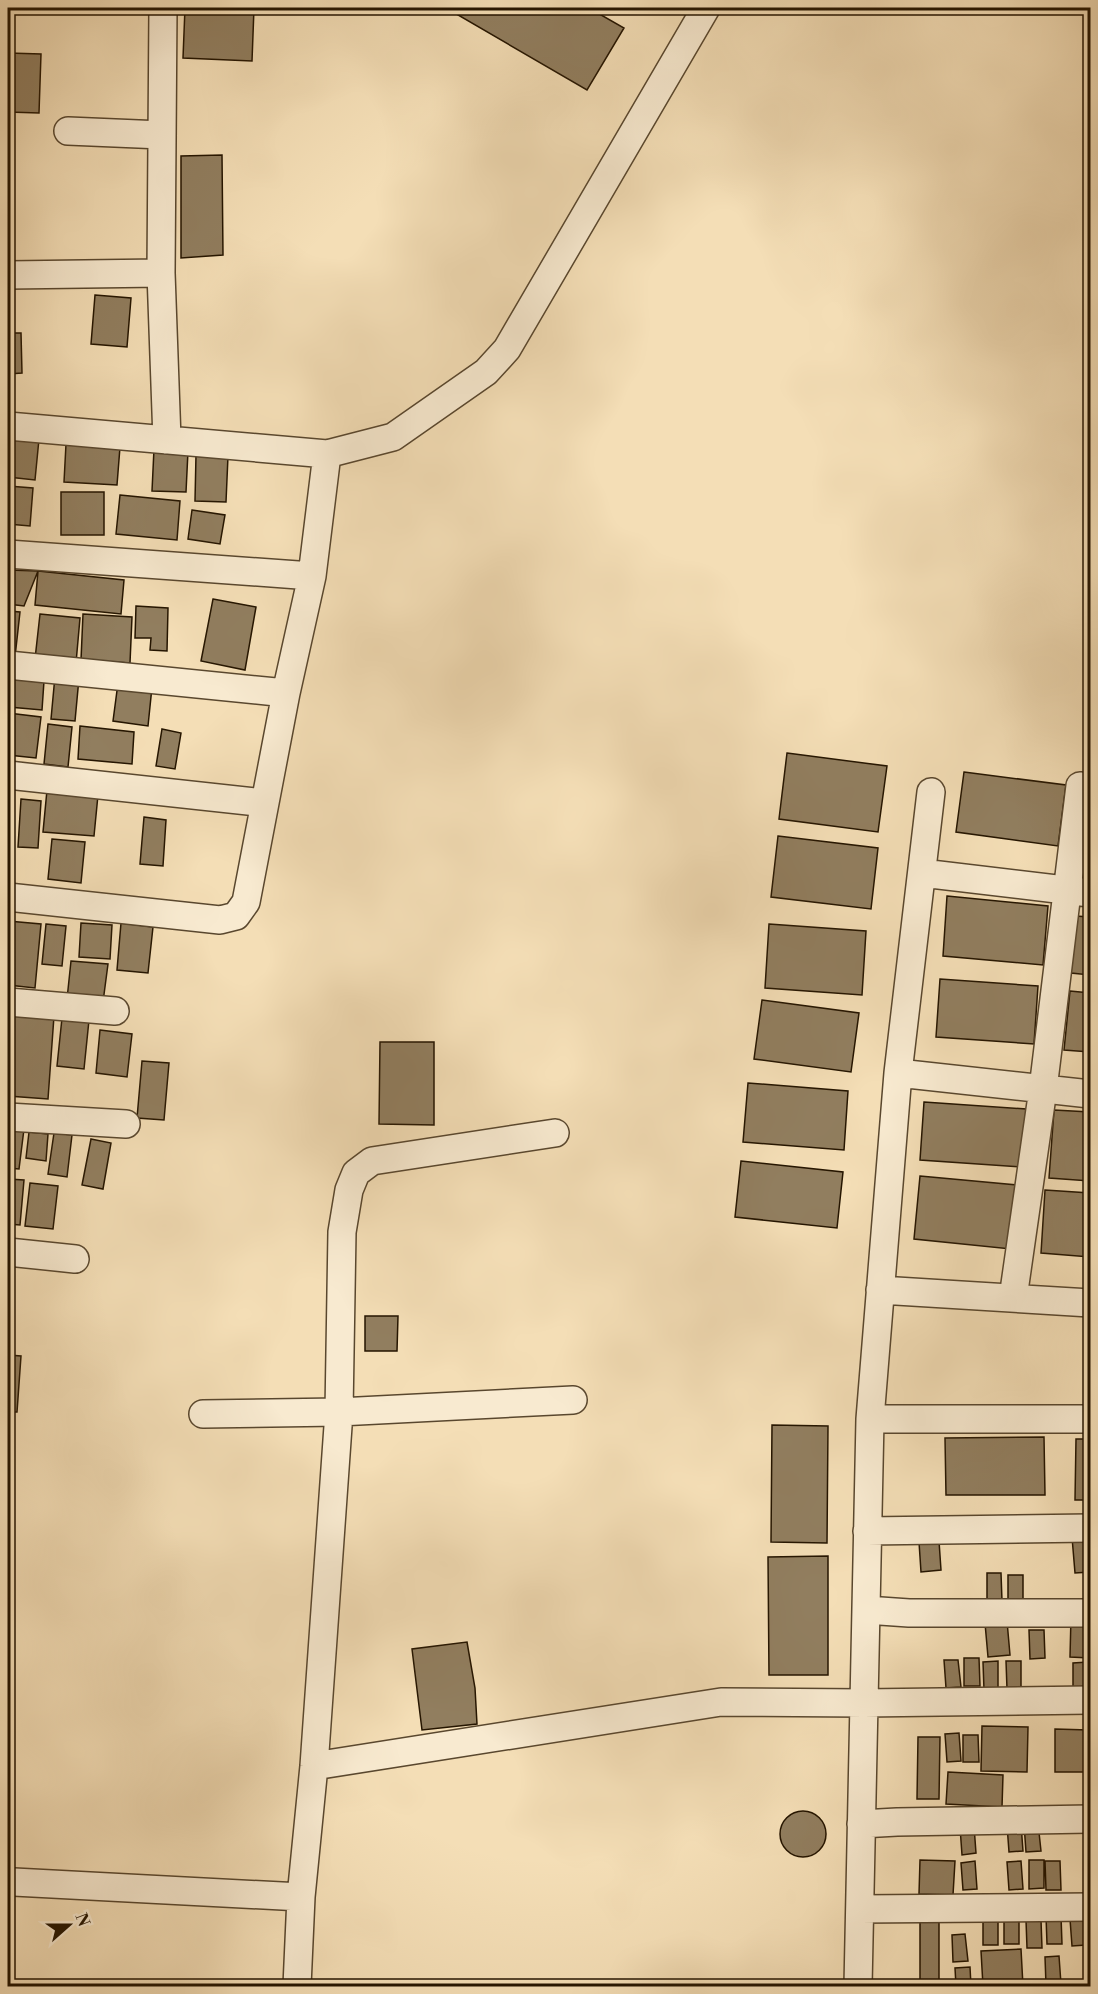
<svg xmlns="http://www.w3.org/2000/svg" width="1098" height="1994" font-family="'Libre Bodoni',serif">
<rect width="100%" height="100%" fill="#f4deb6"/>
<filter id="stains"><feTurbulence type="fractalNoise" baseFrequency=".00333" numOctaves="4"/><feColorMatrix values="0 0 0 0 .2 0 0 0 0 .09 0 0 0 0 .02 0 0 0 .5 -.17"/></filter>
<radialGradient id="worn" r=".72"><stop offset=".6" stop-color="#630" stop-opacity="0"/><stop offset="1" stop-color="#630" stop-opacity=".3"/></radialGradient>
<!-- building -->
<path fill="#917e5f" stroke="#251500" stroke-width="1.5" d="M 185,8 L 254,8 L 252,61 L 183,58 Z
M 446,8 L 589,8 L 624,28 L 587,90 Z
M 8,53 L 41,54 L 39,113 L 8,112 Z
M 222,155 L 223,255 L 181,258 L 181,156 Z
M 95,295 L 131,298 L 127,347 L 91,344 Z
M 8,333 L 21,333 L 22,373 L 8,374 Z
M 12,436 L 39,439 L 35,480 L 8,477 Z
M 66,444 L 120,447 L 117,485 L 64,482 Z
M 154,449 L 188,451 L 186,492 L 152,491 Z
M 196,455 L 228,456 L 226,502 L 195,501 Z
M 8,486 L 33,488 L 30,526 L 8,524 Z
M 61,492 L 104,492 L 104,535 L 61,535 Z
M 120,495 L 180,501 L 177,540 L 116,534 Z
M 192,510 L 225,515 L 220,544 L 188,539 Z
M 8,570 L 38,571 L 24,606 L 8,604 Z
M 38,571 L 124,580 L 121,614 L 35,605 Z
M 213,599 L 256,607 L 245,670 L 201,661 Z
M 136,606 L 168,608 L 167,651 L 150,650 L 151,638 L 135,638 Z
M 8,611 L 20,612 L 15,657 L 8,656 Z
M 40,614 L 80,618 L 76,663 L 35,659 Z
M 83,614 L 132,617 L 130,663 L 81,660 Z
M 12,674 L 44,681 L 42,710 L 9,707 Z
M 55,676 L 79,678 L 75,721 L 51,719 Z
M 118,683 L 152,687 L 148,726 L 113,721 Z
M 8,713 L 41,717 L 36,758 L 8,755 Z
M 48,724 L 72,727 L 68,767 L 44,764 Z
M 80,726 L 134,732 L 132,764 L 78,759 Z
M 162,729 L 181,733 L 175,769 L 156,766 Z
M 787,753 L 887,766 L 878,832 L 779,819 Z
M 964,772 L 1066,785 L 1058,846 L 956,832 Z
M 47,790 L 98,795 L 94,836 L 43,832 Z
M 21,799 L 41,801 L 38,848 L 18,847 Z
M 1090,812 L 1090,852 L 1084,852 Z
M 144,817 L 166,820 L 163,866 L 140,864 Z
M 8,831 L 10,832 L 8,869 Z
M 778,836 L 878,848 L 871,909 L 771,897 Z
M 52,839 L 85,842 L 81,883 L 48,879 Z
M 947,896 L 1048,906 L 1043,965 L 943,956 Z
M 1075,916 L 1090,917 L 1090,975 L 1071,973 Z
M 8,921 L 41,924 L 35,988 L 8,985 Z
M 81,923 L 112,925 L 110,959 L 79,957 Z
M 121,923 L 153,927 L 148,973 L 117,970 Z
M 46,924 L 66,926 L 62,966 L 42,964 Z
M 769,924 L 866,931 L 862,995 L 765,988 Z
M 71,961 L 108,964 L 103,1002 L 67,999 Z
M 940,979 L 1038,986 L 1034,1044 L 936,1037 Z
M 1070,991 L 1090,993 L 1090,1052 L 1064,1050 Z
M 762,1000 L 859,1013 L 851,1072 L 754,1059 Z
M 14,1012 L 54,1016 L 48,1099 L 8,1096 Z
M 62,1018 L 89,1020 L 84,1069 L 57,1066 Z
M 100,1030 L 132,1034 L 127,1077 L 96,1073 Z
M 380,1042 L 434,1042 L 434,1125 L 379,1124 Z
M 142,1061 L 169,1063 L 164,1120 L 137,1118 Z
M 748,1083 L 848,1091 L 844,1150 L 743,1142 Z
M 924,1102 L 1026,1109 L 1023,1167 L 920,1160 Z
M 1054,1110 L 1090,1112 L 1090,1181 L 1049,1178 Z
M 8,1127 L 24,1129 L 19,1169 L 8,1168 Z
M 29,1132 L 48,1134 L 46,1161 L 26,1158 Z
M 54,1133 L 72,1135 L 67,1177 L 48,1174 Z
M 91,1139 L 111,1143 L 103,1189 L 82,1185 Z
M 741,1161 L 843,1172 L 837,1228 L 735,1217 Z
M 920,1176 L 1017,1185 L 1011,1249 L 914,1239 Z
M 8,1179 L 24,1180 L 20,1225 L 8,1224 Z
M 30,1183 L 58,1186 L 53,1229 L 25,1226 Z
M 1045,1190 L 1090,1193 L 1090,1257 L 1041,1253 Z
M 365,1316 L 398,1316 L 397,1351 L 365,1351 Z
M 8,1355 L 21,1356 L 17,1412 L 8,1412 Z
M 772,1425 L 828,1426 L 827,1543 L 771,1542 Z
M 1044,1437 L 1045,1495 L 946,1495 L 945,1438 Z
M 1076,1439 L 1090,1439 L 1090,1500 L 1075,1500 Z
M 1090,1536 L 1090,1572 L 1075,1573 L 1072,1537 Z
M 939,1541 L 941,1570 L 921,1572 L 919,1542 Z
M 828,1556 L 828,1675 L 769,1675 L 768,1557 Z
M 987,1573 L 1001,1573 L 1002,1601 L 987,1602 Z
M 1008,1575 L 1023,1575 L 1023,1603 L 1008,1603 Z
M 1071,1617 L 1090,1618 L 1090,1658 L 1070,1657 Z
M 1007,1621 L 1010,1655 L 988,1657 L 985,1623 Z
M 1029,1630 L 1044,1630 L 1045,1658 L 1030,1659 Z
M 467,1642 L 475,1688 L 477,1724 L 422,1730 L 412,1649 Z
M 964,1658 L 979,1658 L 980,1686 L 964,1686 Z
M 944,1660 L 958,1660 L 961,1687 L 946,1688 Z
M 998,1661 L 998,1690 L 984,1690 L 983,1662 Z
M 1006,1661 L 1021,1661 L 1021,1689 L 1007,1689 Z
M 1088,1662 L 1089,1691 L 1073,1691 L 1073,1663 Z
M 982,1726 L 1028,1727 L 1027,1772 L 981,1771 Z
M 1055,1729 L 1088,1730 L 1087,1772 L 1055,1772 Z
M 959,1733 L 961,1761 L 947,1762 L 945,1734 Z
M 963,1735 L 978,1735 L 979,1762 L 963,1762 Z
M 918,1737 L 940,1737 L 939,1799 L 917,1799 Z
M 948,1772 L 1003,1775 L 1002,1807 L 946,1804 Z
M780 1834a23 23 0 1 1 46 0a23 23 0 1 1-46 0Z
M 1038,1823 L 1041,1851 L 1026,1852 L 1024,1824 Z
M 1021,1824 L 1023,1851 L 1009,1852 L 1007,1825 Z
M 974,1826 L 976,1853 L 962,1855 L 960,1827 Z
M 920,1860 L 955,1861 L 953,1895 L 919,1894 Z
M 1029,1860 L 1044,1860 L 1044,1888 L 1029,1889 Z
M 975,1861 L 977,1889 L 963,1890 L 961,1863 Z
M 1021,1861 L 1023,1889 L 1009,1890 L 1007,1862 Z
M 1045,1861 L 1060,1861 L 1061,1890 L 1046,1890 Z
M 920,1914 L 939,1914 L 939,1983 L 920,1983 Z
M 983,1916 L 998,1917 L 998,1945 L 983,1945 Z
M 1004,1916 L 1019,1916 L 1019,1944 L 1004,1944 Z
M 1046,1916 L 1061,1916 L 1062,1944 L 1047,1944 Z
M 1084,1918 L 1086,1945 L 1072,1946 L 1070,1919 Z
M 1026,1920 L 1041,1920 L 1042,1948 L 1027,1948 Z
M 965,1934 L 968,1961 L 953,1962 L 952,1935 Z
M 1021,1949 L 1023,1986 L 983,1986 L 981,1951 Z
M 1059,1956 L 1061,1984 L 1046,1985 L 1045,1957 Z
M 970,1967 L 971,1986 L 956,1986 L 955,1968 Z"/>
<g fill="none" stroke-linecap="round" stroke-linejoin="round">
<!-- minor casing -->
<g stroke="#59472e" stroke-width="30">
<path id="minor" d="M 163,8 L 161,273 L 167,440
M 68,131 L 162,135
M 8,275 L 161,273
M 8,426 L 327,454 L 393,437 L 486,372 L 507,349 L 706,8
M 8,554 L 312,576
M 8,665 L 286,693
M 8,775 L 265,803
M 922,873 L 1090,893
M 8,897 L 220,920 L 236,916 L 246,902 L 286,693 L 312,576 L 327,454
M 8,1002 L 115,1011
M 898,1073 L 1090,1094
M 8,1117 L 126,1124
M 8,1252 L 75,1259
M 880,1290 L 1090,1303
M 1013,1298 L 1043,1089 L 1080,786
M 203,1414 L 339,1412 L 573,1400
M 870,1419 L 1090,1419
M 867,1531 L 1090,1528
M 866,1610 L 909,1613 L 1090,1613
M 314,1766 L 721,1702 L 864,1703 L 1090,1700
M 861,1824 L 897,1822 L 1090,1819
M 14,1882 L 301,1897
M 860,1909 L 1090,1907
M 297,1986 L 301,1897 L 314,1766 L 339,1412 L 342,1232 L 349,1190 L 356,1173 L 372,1161 L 555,1133
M 858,1986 L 870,1419 L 898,1073 L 931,792"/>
</g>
<!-- minor -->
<use href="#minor" stroke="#f8ead0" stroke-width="27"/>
</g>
<!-- margin -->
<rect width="1098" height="1994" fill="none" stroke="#f4deb6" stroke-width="30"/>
<rect x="9" y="9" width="1080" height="1976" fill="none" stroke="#251500" stroke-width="3"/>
<rect x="15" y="15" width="1068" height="1964" fill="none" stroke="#251500" stroke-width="1.5"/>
<!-- north arrow -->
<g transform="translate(69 1925) rotate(69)" stroke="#f8ead0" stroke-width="4.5" paint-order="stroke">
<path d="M0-4.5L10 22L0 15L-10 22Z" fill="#251500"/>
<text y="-9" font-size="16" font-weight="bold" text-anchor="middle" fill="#251500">N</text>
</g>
<rect width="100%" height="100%" filter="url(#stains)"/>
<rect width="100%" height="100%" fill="url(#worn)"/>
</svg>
